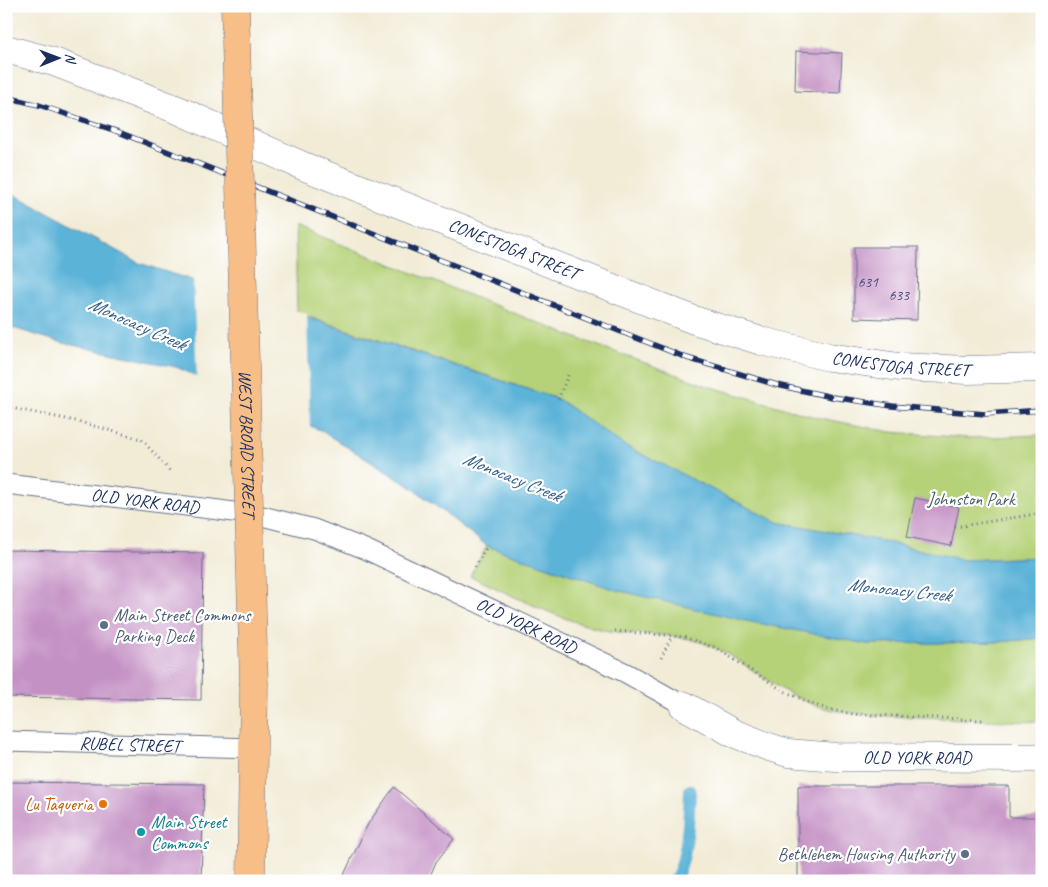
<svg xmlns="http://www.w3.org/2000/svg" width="1048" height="887" font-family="Caveat,sans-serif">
<rect width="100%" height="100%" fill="#fff"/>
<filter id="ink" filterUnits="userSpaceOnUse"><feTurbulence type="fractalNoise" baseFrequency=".02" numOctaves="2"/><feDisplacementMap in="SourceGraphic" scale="10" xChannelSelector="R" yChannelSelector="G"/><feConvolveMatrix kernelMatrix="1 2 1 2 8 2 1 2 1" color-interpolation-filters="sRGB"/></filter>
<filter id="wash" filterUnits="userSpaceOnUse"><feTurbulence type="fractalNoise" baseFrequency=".0096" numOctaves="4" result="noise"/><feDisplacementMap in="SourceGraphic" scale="20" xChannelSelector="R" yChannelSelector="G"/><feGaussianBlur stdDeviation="1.12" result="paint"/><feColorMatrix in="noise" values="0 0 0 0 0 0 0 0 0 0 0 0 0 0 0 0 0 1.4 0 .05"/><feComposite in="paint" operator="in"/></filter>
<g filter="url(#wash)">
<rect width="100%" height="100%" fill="#f2ecd7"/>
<!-- green -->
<path fill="#b5d278" stroke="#68806b" d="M 295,226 L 574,337 L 708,386 L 815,417 L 891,432 L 968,438 L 1042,435 L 1042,557 L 964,560 L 882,541 L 777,522 L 622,444 L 558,399 L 297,313 Z
M 487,546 L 616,590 L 867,644 L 999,642 L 1042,638 L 1042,722 C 1001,721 961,719 921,717 C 883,716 844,716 809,703 C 770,688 740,655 701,642 C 670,632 636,636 604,630 C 559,620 512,595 470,576 Z"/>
<!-- water -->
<path fill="#5bb3d8" stroke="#3b719b" d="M 6,190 L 139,263 L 558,399 L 622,444 L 777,522 L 882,541 L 964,560 L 1042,557 L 1042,638 L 999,642 L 867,644 L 746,621 L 616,590 L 487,546 L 414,489 L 320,430 L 176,367 L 63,343 L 6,326 Z"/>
<!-- pier -->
<path fill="#f2ecd7" d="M 193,278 L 307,314 L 310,428 L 197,379 Z"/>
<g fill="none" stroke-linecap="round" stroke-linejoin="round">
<!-- stream -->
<path stroke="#5bb3d8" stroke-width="12" d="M 674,881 C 688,861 689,814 690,790"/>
</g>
<g id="blocks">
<!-- building -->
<path fill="#c491c4" d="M 796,51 L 842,53 L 840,93 L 795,91 Z
M 854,247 L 918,247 L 917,320 L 854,318 Z
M 915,498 L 959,507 L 951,546 L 907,537 Z
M 6,550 L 203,553 L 201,700 L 6,697 Z
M 6,782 L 204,784 L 201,881 L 6,881 Z
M 798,786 L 1009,786 L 1009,817 L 1042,817 L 1042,881 L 798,881 Z
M 394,787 L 454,839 L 436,862 L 428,881 L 341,881 L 368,824 Z"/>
</g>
</g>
<g filter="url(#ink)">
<use href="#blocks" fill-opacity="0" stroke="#667188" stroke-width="1"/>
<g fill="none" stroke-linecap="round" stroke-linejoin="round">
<!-- service casing -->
<g stroke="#667188" stroke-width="21">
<g id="service">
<path id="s1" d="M 6,484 L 219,510 L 262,516 L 314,529 L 365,549 L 626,673 L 683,705"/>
<path id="s2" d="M 6,741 L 253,748"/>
</g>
</g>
<!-- minor casing -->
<g stroke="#667188" stroke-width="29">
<g id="minor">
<path id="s3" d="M 6,49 L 54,62 L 178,110 L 303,166 L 694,320 L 761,341 L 829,357 L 899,367 L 968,370 L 1042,368"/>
<path id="s4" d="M 683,705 L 733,733 L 769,747 L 788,753 L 836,757 L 1042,758"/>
</g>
</g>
<!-- primary casing -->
<g stroke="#667188" stroke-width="29">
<path id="primary" d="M 251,881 L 254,685"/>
</g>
<!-- path -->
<path stroke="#667188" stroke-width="3" stroke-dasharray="1 4" stroke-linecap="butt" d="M 558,399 L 569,373
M 6,407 L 76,421 L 141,439 L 172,473
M 955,527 L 1042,513
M 475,567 L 487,546
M 615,631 L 685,637 L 716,648 L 782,690 L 810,703 L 827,709 L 853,714 L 983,720
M 661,658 L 672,636"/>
<!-- service -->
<use href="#service" stroke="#fff" stroke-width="19"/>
<!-- minor -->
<use href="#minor" stroke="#fff" stroke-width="28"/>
<!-- primary -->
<use href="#primary" stroke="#f7be87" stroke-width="28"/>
<!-- rail casing -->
<g stroke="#1b2f5e" stroke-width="5.5">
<path id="rail" d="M 6,97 L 39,105 L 116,131 L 687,358 L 777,385 L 832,397 L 892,406 L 985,414 L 1042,410"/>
</g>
<!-- rail -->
<use href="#rail" stroke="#fff" stroke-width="4" stroke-dasharray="11" stroke-linecap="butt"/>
<!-- primary-bridge casing -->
<g stroke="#667188" stroke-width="29" stroke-linecap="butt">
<g id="primary-bridge">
<path id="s5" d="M 235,6 L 254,685"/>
</g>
</g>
<!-- primary-bridge -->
<use href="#primary-bridge" stroke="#f7be87" stroke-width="28"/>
</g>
</g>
<!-- markers -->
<g fill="#5c6f8a" stroke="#fff" stroke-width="2">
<circle cx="104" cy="625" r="5"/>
<circle cx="965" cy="854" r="5"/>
</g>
<circle fill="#e8710a" stroke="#fff" stroke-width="2" cx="103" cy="804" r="5"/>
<circle fill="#0f9aa8" stroke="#fff" stroke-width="2" cx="141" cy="832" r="5"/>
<g text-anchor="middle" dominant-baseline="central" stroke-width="4.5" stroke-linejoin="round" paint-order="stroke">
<!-- number labels -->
<g font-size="15" fill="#454878">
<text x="868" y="282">631</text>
<text x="899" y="295">633</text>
</g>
<!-- street labels -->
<g font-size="18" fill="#1b2f5e" stroke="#fff">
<text stroke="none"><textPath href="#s3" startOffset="546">CONESTOGA STREET</textPath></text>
<text stroke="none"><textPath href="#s3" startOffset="952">CONESTOGA STREET</textPath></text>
<text stroke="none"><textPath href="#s5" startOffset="438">WEST BROAD STREET</textPath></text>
<text stroke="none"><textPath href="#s1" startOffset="140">OLD YORK ROAD</textPath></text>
<text stroke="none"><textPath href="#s1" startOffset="545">OLD YORK ROAD</textPath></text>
<text stroke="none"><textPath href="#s2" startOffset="124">RUBEL STREET</textPath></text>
<text stroke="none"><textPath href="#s4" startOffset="245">OLD YORK ROAD</textPath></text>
</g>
<!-- park labels -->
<g font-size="18" fill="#496066" stroke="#fff">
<text x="971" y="499">Johnston Park</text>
</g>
<!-- service labels -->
<g font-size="18" fill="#4e5e75" stroke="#fff" text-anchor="start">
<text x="114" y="615">Main Street Commons<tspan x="114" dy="21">Parking Deck</tspan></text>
<text x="955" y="854" text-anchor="end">Bethlehem Housing Authority</text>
</g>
<!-- food labels -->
<g font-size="18" fill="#c56008" stroke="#fff" text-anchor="end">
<text x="93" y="804">Lu Taqueria</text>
</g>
<!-- culture labels -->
<g font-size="18" fill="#0d838f" stroke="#fff" text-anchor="start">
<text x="151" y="822">Main Street<tspan x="151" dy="21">Commons</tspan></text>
</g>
<!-- water labels -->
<g font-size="19" font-style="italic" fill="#315d89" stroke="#fff">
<text transform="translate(137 324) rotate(24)">Monocacy Creek</text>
<text transform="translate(512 477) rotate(22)">Monocacy Creek</text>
<text transform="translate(899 590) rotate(6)">Monocacy Creek</text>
</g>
</g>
<!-- margin -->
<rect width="1048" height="887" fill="none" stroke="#fff" stroke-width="25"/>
<!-- north arrow -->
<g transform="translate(58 58) rotate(89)" stroke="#ffffff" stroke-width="4" paint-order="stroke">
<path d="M0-4L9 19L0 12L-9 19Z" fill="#1b2f5e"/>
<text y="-8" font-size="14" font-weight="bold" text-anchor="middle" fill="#1b2f5e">N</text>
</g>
</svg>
